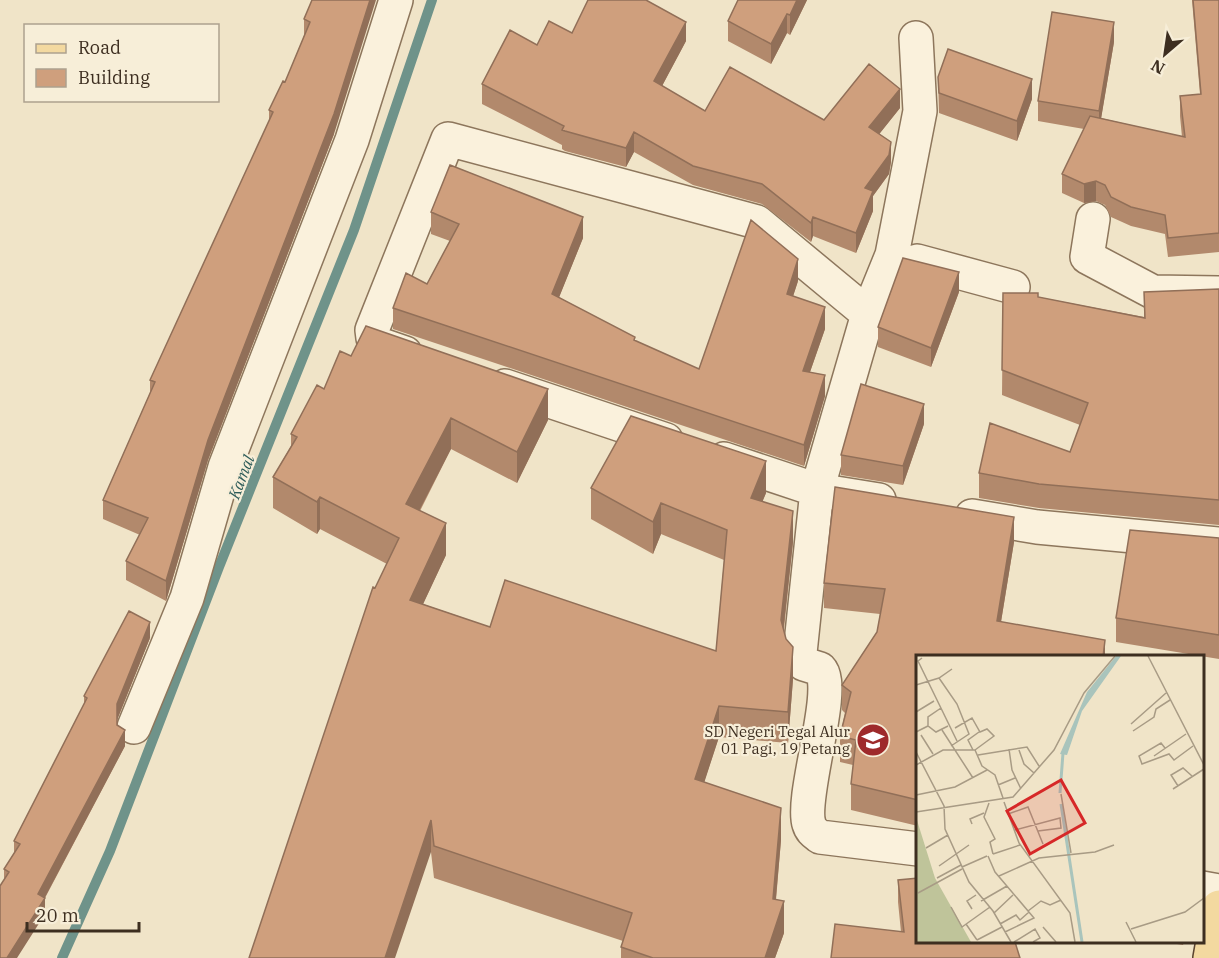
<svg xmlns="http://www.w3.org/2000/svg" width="1219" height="958" font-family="'IBM Plex Serif',serif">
<rect width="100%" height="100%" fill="#f0e4c8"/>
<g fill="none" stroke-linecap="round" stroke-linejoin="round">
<!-- stream -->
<path stroke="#6f938a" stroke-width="10" d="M 62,958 L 110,851 L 219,567 L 354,230 L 432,0"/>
<!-- minor casing -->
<g stroke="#8d765c" stroke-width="36">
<path id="minor" d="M 916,38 L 920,111 L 892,255 L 868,314 L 817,490 L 800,653 L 804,664 L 820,669 C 838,687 800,796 809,824 C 811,831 815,833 820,837 L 918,849
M 1093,219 L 1087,257 L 1153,292 L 1219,293
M 917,261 L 1013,287
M 405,353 L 379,344 L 373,338 L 372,330 L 448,139 L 757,222 L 868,314
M 505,386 L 666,440
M 724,459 L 817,490 L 879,500
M 972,516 L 1037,527 L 1219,544
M 134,727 L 187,598 L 225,467 L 352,140 L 396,0
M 1202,888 L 1219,891"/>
</g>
<!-- major casing -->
<g stroke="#5b4430" stroke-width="36">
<path id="major" d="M 1210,958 L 1219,907"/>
</g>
<!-- minor -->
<use href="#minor" stroke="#faf1dc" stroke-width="33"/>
<!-- major -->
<use href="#major" stroke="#f3d9a0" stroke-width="33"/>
</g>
<!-- wall -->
<path fill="#b2896c" d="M 312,0 L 334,134 L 208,460 L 166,601 L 126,580 L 126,561 L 140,535 L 103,519 L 103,500 L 150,393 L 150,380 L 269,122 L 269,110 L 285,82 L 304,36 L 304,19 Z
M 738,0 L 807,0 L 790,35 L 787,33 L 771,64 L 728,41 L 728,21 Z
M 1192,0 L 1219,0 L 1219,252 L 1168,257 L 1165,234 L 1131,226 L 1111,217 L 1105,205 L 1096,201 L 1084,203 L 1062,193 L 1062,174 L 1084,129 L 1038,121 L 1038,101 L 1114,42 L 1101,118 L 1182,137 L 1180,116 L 1180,96 L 1200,94 Z
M 572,33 L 686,41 L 662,86 L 705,111 L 824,120 L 900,108 L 879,134 L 891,162 L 889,174 L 873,196 L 873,211 L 856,253 L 813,236 L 811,242 L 762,204 L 693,185 L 634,152 L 626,167 L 565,151 L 562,149 L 562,145 L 482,104 L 482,84 Z
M 938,77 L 1032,99 L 1017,141 L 939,113 Z
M 431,212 L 583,238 L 559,297 L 635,341 L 699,369 L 798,281 L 793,296 L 825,329 L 810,372 L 825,396 L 804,466 L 393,329 L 393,308 L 427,284 L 450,241 L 431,234 Z
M 1219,289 L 1219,525 L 1039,508 L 979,498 L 979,473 L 1070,452 L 1080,425 L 1002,395 L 1003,293 L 1038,297 L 1144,317 L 1144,292 Z
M 959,292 L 931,367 L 878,347 L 878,327 Z
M 351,356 L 548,420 L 517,483 L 451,449 L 420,511 L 446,555 L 423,604 L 490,627 L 716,651 L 724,560 L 661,534 L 653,554 L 591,519 L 591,488 L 766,493 L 762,502 L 793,542 L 784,629 L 793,679 L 788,743 L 719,737 L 704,782 L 781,840 L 776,900 L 784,933 L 775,958 L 621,958 L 621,947 L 623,941 L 434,878 L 431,852 L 375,588 L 387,564 L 320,529 L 317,534 L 273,508 L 273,477 L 291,446 L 291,434 L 324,389 Z
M 924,424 L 903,485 L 841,475 L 841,455 Z
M 1219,538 L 1219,659 L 1116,642 L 1116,618 Z
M 1014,542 L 1001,622 L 1105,657 L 918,657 L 918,826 L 851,810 L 851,784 L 853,765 L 840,762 L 840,736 L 845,713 L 842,710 L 842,685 L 877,632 L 880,614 L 824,608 L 824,583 Z
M 150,638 L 117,720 L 117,725 L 125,746 L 45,898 L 45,914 L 4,879 L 4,869 L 14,853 L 14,841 L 84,705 L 84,696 Z
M 898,880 L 1020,958 L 901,932 L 898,902 Z
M 1165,942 L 1184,942 L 1183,945 Z"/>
<!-- shaded-wall -->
<path fill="#916f58" d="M 370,0 L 376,0 L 334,134 L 208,460 L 166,601 L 166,581 L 208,440 Z
M 797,0 L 807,0 L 790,35 L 790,15 Z
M 787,14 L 787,33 L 771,64 L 771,44 Z
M 686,22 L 686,41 L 654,101 L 654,81 Z
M 1114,22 L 1114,42 L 1099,131 L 1099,111 Z
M 1032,79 L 1032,99 L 1017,141 L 1017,121 Z
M 900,89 L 900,108 L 869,147 L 869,127 Z
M 634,132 L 634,152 L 626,167 L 626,148 Z
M 891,142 L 891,162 L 889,174 L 873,196 L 873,211 L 856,253 L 856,233 L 865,188 Z
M 1096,181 L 1096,201 L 1084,203 L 1084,184 Z
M 583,217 L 583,238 L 552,315 L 552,294 Z
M 813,217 L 813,236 L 811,242 L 811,223 Z
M 798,259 L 798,281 L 787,315 L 787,294 Z
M 959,272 L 959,292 L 931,367 L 931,348 Z
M 825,307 L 825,329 L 803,392 L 803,371 Z
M 825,375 L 825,396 L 804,466 L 804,445 Z
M 548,389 L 548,420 L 517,483 L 517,452 Z
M 924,404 L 924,424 L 903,485 L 903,466 Z
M 451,418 L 451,449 L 406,536 L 406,504 Z
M 766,461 L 766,493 L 751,530 L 751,498 Z
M 320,497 L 320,529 L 317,534 L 317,502 Z
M 661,503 L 661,534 L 653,554 L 653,522 Z
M 793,511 L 793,542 L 781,651 L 781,620 Z
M 1014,517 L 1014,542 L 997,646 L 997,621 Z
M 446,523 L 446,555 L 410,632 L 410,600 Z
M 150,622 L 150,638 L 117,720 L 117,704 Z
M 1105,640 L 1105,657 L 1103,657 Z
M 793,647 L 793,679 L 788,743 L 788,712 Z
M 719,706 L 719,737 L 695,811 L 695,779 Z
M 125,730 L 125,746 L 44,899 L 45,898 L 45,914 L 17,958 L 7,958 L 38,894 Z
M 781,808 L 781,840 L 773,931 L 773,899 Z
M 431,820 L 431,852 L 395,958 L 385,958 Z
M 784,901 L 784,933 L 775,958 L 765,958 Z"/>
<!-- building -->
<path fill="#cf9f7d" stroke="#916f58" stroke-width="1.5" d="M 312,0 L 370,0 L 334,114 L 208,440 L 166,581 L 126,561 L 148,518 L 103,500 L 155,382 L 150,380 L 273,112 L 269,110 L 283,81 L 285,82 L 310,22 L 304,19 Z
M 588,0 L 646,0 L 686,22 L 654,81 L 705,111 L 730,67 L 824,120 L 869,64 L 900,89 L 869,127 L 891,142 L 889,155 L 865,188 L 873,191 L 856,233 L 813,217 L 811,223 L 762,184 L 693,166 L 634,132 L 626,148 L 565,131 L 562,130 L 564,126 L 482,84 L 510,30 L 537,45 L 549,21 L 572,33 Z
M 738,0 L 797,0 L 790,15 L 787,14 L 771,44 L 728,21 Z
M 1193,0 L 1219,0 L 1219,233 L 1168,238 L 1165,215 L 1131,207 L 1111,197 L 1105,185 L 1096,181 L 1084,184 L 1062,174 L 1090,116 L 1185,137 L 1180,96 L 1201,94 Z
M 1052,12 L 1114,22 L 1099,111 L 1038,101 Z
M 948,49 L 1032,79 L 1017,121 L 939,93 L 938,77 Z
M 450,165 L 583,217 L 552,294 L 635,337 L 634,340 L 699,369 L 751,220 L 798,259 L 787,294 L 825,307 L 803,371 L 825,375 L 804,445 L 393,308 L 406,273 L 427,284 L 459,224 L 431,212 Z
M 903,258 L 959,272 L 931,348 L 878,327 Z
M 1219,289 L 1219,500 L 1039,484 L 979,473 L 990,423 L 1070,452 L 1088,403 L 1002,370 L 1003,293 L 1038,293 L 1038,297 L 1145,318 L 1144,292 Z
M 366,326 L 548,389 L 517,452 L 451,418 L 406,504 L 446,523 L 410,600 L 490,627 L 505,580 L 716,651 L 727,530 L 661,503 L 653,522 L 591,488 L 631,416 L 766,461 L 751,498 L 793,511 L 781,620 L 786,639 L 793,647 L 788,712 L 719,706 L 695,779 L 781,808 L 773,899 L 784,901 L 765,958 L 653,958 L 621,947 L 632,913 L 434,846 L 431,820 L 385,958 L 249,958 L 373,587 L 375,588 L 399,538 L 320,497 L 317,502 L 273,477 L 297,437 L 291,434 L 317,385 L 324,389 L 340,351 L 351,356 Z
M 861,384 L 924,404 L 903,466 L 841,455 Z
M 835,487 L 1014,517 L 997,621 L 1105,640 L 1103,657 L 918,657 L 918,800 L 851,784 L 856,740 L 840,736 L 851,692 L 842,685 L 877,632 L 885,589 L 824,583 Z
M 1130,530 L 1219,538 L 1219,635 L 1116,618 Z
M 129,611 L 150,622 L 117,704 L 117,725 L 125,730 L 38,894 L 45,898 L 7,958 L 0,958 L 0,886 L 9,872 L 4,869 L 20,844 L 14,841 L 87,698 L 84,696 Z
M 918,878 L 918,942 L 1015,942 L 1020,958 L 831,958 L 835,924 L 904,932 L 898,880 Z"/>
<!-- icons -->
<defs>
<g id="school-disc" transform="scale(1.725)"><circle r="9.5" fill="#9e2a2b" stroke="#f7eed8"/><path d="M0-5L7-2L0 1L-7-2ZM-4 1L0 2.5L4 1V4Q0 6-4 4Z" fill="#fff"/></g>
</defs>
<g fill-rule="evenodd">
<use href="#school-disc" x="873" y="740"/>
</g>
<g text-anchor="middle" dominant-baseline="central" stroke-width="4.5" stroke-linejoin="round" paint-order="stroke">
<!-- poi labels -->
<g font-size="15" fill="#3d2e20" stroke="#f7eed8" text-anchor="end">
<text x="850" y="731">SD Negeri Tegal Alur<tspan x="850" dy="17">01 Pagi, 19 Petang</tspan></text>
</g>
<!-- water labels -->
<g font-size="16" font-style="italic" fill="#2f5d5a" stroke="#f7eed8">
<text transform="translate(241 477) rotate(-69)">Kamal</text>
</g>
</g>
<!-- overview -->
<g transform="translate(916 655)">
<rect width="288" height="288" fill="#f0e4c8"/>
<path d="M 0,162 L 19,223 L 55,287 L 0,287 Z" fill="#bfc49a"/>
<path d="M 200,1 L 205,1 L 166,56 L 151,100 L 144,99 L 171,37 Z" fill="#a9c4bc"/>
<path fill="none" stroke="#a9c4bc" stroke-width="3" d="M 144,138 L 147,98M 145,149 L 166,287"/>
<path fill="none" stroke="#a89b85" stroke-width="1.5" d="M 232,1 L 288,110M 6,3 L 2,6 L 41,86M 23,23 L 41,49 L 53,79 L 35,91M 0,30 L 23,23 L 36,14M 0,57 L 18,46M 215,69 L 250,38M 12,71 L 12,62 L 25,53M 39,73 L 56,63 L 64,77 L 71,74 L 78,81 L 59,95M 26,75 L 57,123M 217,76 L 238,62 L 240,54 L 254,45M 0,77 L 12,71 L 20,77 L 32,71M 5,80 L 17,99M 249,93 L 245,88 L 223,101 L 226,109 L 253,99 L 258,105 L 277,91M 93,94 L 96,115 L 105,134M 57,95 L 52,85 L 63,77M 103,95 L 108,109 L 118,118M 0,97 L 28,151 L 29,174 L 53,227 L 77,256 L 95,287M 62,100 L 111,92 L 123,111M 238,101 L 270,79M 0,110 L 27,95 L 59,95 L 66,111 L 79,120 L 87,143M 82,130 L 99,123M 262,131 L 255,120 L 267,113 L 276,121M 257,134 L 288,114M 145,139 L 155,198M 0,140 L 39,132 L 71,115M 88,147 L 103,188 L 154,258 L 159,287M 73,148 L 68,162 L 79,184 L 74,187 L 77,199M 0,157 L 97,142 L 138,95 L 168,38 L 199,1M 92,159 L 112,152 L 127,189M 56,169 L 54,164 L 68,158M 99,175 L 144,163 L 145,173 L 122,176M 10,193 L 32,180M 77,199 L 104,190M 72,201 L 79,217 L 118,263 L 89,277M 23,211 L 53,190M 46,212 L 71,201M 83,221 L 123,203 L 179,197 L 198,190M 21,223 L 45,210M 2,238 L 46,214M 65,246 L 91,231M 35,252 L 46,272 L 74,252M 56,254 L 51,246 L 60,240M 112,256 L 125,246 L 134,250 L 145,245M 78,258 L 97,240M 210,267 L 220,287M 50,269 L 61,285M 84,269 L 100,260 L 104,265 L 113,257M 127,272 L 140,287M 215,274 L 269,257 L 288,243M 61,285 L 86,272M 98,287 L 119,274 L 124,283 L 117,287"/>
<path fill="#d62828" fill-opacity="0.15" stroke="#d62828" stroke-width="3" d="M 145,125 L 169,168 L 114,199 L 91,156 Z"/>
<rect width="288" height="288" fill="none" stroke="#3d2e20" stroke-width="3"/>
</g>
<!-- legend -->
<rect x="24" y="24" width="195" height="78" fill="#f7eed8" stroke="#ada18e" stroke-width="1.5"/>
<rect x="36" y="44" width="30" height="9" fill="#f3d9a0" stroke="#ada18e" stroke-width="1.5"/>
<text x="78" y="54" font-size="18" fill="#3d2e20">Road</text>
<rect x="36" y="69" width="30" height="18" fill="#cf9f7d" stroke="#ada18e" stroke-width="1.5"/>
<text x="78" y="84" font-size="18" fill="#3d2e20">Building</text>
<!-- north arrow -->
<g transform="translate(1165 54) rotate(209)" stroke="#f7eed8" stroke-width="4.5" paint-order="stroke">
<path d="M0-4.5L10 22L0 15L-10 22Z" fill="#3d2e20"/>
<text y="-9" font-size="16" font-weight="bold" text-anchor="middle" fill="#3d2e20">N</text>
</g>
<!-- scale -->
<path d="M27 922v9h112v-9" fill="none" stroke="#3d2e20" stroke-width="3"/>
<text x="36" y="922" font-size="18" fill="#3d2e20" stroke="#f7eed8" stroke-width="4.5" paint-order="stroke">20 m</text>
</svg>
